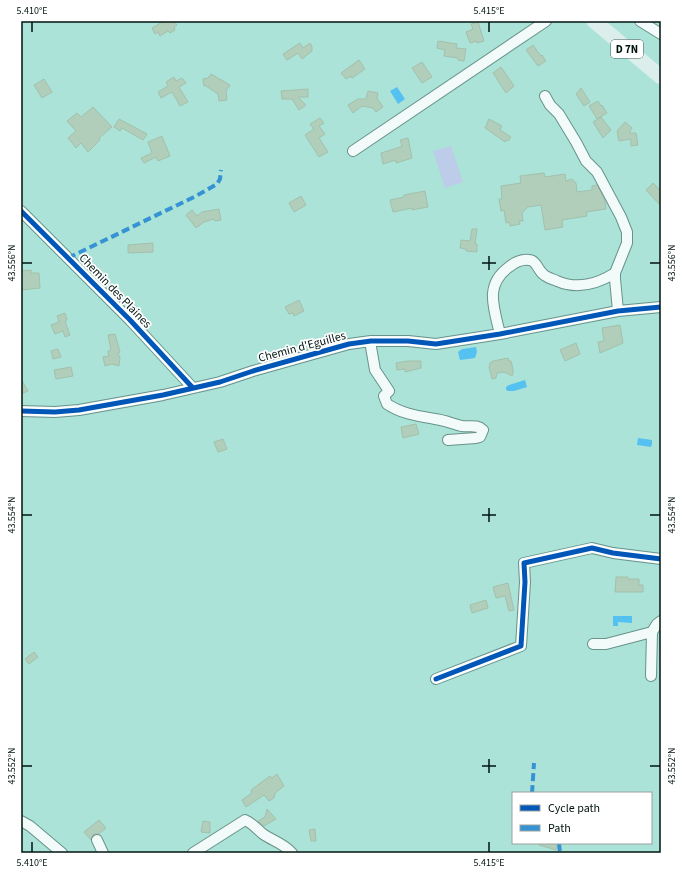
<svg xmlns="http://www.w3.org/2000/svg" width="682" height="874" font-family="'Source Sans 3',sans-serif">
<rect width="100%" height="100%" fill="#abe3d8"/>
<!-- green -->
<path fill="#bdcce8" d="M 451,146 L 463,182 L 445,188 L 433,151 Z"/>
<!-- water -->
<path fill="#54c1f1" d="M 397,87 L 405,99 L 398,104 L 390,91 Z
M 476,347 L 477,352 L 475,358 L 460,360 L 458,352 L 462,349 Z
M 525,380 L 527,387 L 514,391 L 508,391 L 506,390 L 506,387 L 509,385 Z
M 638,438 L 652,440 L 652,445 L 651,446 L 651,447 L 637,445 Z
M 613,616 L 632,616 L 632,623 L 618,622 L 618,626 L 613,626 Z"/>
<!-- building -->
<path fill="#b1ceba" stroke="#a3c0ac" d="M 164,21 L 174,21 L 177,25 L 174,27 L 175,30 L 170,33 L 168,31 L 160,36 L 158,32 L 155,34 L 152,28 Z
M 478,22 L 484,41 L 477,43 L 477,41 L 470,43 L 466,32 L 473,29 L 471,24 Z
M 438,41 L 457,44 L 456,48 L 466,49 L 464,61 L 458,60 L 458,58 L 444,56 L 445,50 L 437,48 Z
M 300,43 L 303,48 L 310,43 L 312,47 L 312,51 L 302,59 L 298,53 L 287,60 L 283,54 Z
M 533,45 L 541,56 L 542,55 L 546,61 L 538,66 L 526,50 Z
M 359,60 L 365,69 L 352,78 L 351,76 L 346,79 L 341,73 Z
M 422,62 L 432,77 L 422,83 L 412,68 Z
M 501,67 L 514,86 L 506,93 L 493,73 Z
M 211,74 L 230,85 L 226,91 L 227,100 L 219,101 L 218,94 L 206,86 L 204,86 L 203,79 L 208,78 Z
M 174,77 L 176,81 L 182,78 L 186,83 L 179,87 L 188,102 L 180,106 L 172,92 L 161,98 L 158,92 L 168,86 L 166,82 Z
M 44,79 L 52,92 L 42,98 L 34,85 Z
M 581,88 L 590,102 L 584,106 L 576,94 Z
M 308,89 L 308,97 L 298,97 L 306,105 L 299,110 L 292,99 L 282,99 L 281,91 Z
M 368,91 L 378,93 L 377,98 L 383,107 L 376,112 L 373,108 L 362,106 L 353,113 L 348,105 L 358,99 L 366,99 Z
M 598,101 L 601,106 L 602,105 L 607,113 L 597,119 L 589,106 Z
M 93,107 L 112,127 L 99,138 L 100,140 L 88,152 L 81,143 L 76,148 L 68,138 L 76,131 L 67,121 L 77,113 L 81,117 Z
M 601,117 L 611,130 L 603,138 L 593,122 Z
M 320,118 L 324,123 L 319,126 L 325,134 L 319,138 L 328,152 L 319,157 L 305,135 L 314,129 L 310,124 Z
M 119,119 L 147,134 L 143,140 L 122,128 L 120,131 L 114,127 Z
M 489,119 L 502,126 L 500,130 L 511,137 L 508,141 L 506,140 L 505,142 L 485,128 Z
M 625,122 L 632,128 L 629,133 L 636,133 L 638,145 L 631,146 L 631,139 L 619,141 L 617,131 Z
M 162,136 L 170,156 L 158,161 L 156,157 L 144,163 L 141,158 L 152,153 L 148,142 Z
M 408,138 L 412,158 L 396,163 L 396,160 L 383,164 L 381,153 L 400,147 L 402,146 L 400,140 Z
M 544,173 L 545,177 L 565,174 L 566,181 L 572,179 L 576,183 L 577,192 L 592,190 L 592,186 L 597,185 L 605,200 L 606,209 L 586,212 L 587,216 L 562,220 L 563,227 L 545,230 L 541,205 L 528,207 L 522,213 L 523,221 L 519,221 L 520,224 L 510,226 L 509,222 L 506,223 L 504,210 L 501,211 L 499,199 L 502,199 L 501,186 L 521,183 L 520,176 Z
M 653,183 L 661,191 L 661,206 L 646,190 Z
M 425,191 L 428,207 L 412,210 L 412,208 L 393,212 L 390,200 L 404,197 L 404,195 Z
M 301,196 L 306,205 L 294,212 L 289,203 Z
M 219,209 L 221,220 L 215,221 L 214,219 L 204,222 L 196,228 L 186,215 L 192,210 L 197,216 L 202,212 Z
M 472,229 L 477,229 L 475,244 L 477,244 L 477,252 L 466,251 L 466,249 L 460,248 L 461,240 L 470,241 Z
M 153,243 L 153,252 L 128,253 L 128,245 Z
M 31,270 L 31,273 L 39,273 L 40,288 L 21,290 L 21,271 Z
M 299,300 L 304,311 L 294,316 L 293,313 L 289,314 L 285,307 Z
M 65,313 L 67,320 L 65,321 L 70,335 L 65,337 L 63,331 L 55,334 L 51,325 L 59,322 L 57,316 Z
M 620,325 L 623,343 L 600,353 L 598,342 L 604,341 L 602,328 Z
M 115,334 L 120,352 L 118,353 L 120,358 L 119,366 L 112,364 L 105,366 L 103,357 L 109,356 L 108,351 L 111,350 L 108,335 Z
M 576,343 L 580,354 L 565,361 L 560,350 Z
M 58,349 L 61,357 L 53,359 L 51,351 Z
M 508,358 L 509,361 L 511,361 L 513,369 L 513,373 L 512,376 L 504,372 L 497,373 L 496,378 L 492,379 L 489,367 L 490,363 L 493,361 Z
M 408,361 L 421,361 L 421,368 L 405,372 L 405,369 L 397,370 L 396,363 Z
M 71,367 L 73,376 L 56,379 L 54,370 Z
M 21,379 L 28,391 L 21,394 Z
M 416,424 L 419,434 L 403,438 L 401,427 Z
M 223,439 L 227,449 L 218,452 L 214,442 Z
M 616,577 L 628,577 L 628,579 L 639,579 L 639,585 L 643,585 L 643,592 L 615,592 Z
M 508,583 L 514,610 L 509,611 L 505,596 L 496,598 L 493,587 Z
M 486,600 L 488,608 L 472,613 L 470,605 Z
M 34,652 L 38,657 L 29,664 L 25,659 Z
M 277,774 L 284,786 L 275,793 L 274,798 L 269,801 L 264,795 L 246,807 L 242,800 L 252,793 L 251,790 L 270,776 L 272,778 Z
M 267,809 L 276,819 L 264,826 L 258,821 L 265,817 Z
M 99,820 L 106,828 L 99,834 L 94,834 L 92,837 L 91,840 L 84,832 Z
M 203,821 L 210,822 L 210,833 L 201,832 Z
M 315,829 L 316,841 L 311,841 L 309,830 Z
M 539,843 L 558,843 L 556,850 L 539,845 Z"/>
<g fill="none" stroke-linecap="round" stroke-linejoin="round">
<!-- minor casing -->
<g stroke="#68928a" stroke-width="12">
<path id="minor" d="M 640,21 L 661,34
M 545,96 L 550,105 L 559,114 L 576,142 L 586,161 L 597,172 L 621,217 L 627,232 L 627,243 L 615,273 L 615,279 L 618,311
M 353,151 L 546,21
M 21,211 L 130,320 L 192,387
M 500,334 C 494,308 484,285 509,267 C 514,263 522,259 529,260 C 536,260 538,270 543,274 C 547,278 553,279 557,281 C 578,290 597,284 615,273
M 371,341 L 371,347 L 375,370 L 389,391 L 384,396 L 387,404 C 402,414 418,416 435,419 C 444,420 453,424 462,426 C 470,427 477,424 483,430 L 480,437 L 476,438 L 448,440
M 21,411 L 55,412 L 79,410 L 163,395 L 220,382 L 253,371 L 349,344 L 371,341 L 408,341 L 436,344 L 500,334 L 618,311 L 661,307
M 593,644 L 606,644 L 652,632
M 651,676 L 652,632 L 657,624 L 661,621
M 436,679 L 521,646 L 525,582 L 524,563 L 592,548 L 613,553 L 661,559
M 21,821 L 30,826 L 62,853
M 97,840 L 103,853
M 193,853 L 245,820 C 252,823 257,829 263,834 C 273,841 283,843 292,853"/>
</g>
<!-- major casing -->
<g stroke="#d9f2ed" stroke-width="15">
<path id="major" d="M 594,21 L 661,77"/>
</g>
<!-- minor -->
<use href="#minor" stroke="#f2fbf9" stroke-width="10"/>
<!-- major -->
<use href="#major" stroke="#dbeeeb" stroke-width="13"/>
<!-- quiet -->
<path stroke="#3693d3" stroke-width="4" stroke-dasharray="8 4" stroke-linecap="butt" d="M 68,258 L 196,196 L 217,184 L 220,179 L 221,170
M 532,793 L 534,763
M 559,843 L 560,853"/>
<!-- cycleway casing -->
<g stroke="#fff" stroke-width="8">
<path id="cycleway" d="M 21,211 L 130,320 L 192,387
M 21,411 L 55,412 L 79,410 L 163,395 L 220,382 L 253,371 L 349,344 L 371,341 L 408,341 L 436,344 L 500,334 L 618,311 L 661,307
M 436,679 L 521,646 L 525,582 L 524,563 L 592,548 L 613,553 L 661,559"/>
</g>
<!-- cycleway -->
<use href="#cycleway" stroke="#0057b8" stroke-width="5"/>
</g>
<!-- ticks -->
<path fill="none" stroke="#001410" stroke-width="1.5" d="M 32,22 L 32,32M 489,22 L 489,32M 489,256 L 489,270M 22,263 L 32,263M 482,263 L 496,263M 650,263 L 660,263M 489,508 L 489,522M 22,515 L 32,515M 482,515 L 496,515M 650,515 L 660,515M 489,759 L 489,773M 22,766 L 32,766M 482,766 L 496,766M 650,766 L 660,766M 32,842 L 32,852M 489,842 L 489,852"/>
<g text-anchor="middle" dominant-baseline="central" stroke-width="3.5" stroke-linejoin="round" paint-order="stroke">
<!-- shield labels -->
<rect fill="#fff" stroke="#4c5a58" stroke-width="1" x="611" y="40" width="32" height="18" rx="3"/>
<g font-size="11" font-weight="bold" fill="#001410">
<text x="627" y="49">D 7N</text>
</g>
<!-- street labels -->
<g font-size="12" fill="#001410" stroke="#fff">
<text transform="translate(115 291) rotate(46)">Chemin des Plaines</text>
<text transform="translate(302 347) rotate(-15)">Chemin d'Eguilles</text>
</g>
</g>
<!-- border -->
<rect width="682" height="874" fill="none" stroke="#ffffff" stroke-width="44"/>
<!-- legend -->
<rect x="512" y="792" width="140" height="52" fill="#ffffff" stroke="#99a19f"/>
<rect x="520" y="805" width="20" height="6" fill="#0057b8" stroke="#99a19f"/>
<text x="548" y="812" font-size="12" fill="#001410">Cycle path</text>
<rect x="520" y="825" width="20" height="6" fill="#3693d3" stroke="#99a19f"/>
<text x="548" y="832" font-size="12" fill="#001410">Path</text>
<rect x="22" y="22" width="638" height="830" fill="none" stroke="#001410" stroke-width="1.5"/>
<g font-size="10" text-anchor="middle" fill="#001410">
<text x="32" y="14">5.410°E</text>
<text x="489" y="14">5.415°E</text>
<text transform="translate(11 263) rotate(-90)" y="4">43.556°N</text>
<text transform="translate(671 263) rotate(-90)" y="4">43.556°N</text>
<text transform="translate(11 515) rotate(-90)" y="4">43.554°N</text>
<text transform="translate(671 515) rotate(-90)" y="4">43.554°N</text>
<text transform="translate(11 766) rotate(-90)" y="4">43.552°N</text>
<text transform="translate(671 766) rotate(-90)" y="4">43.552°N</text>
<text x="32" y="866">5.410°E</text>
<text x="489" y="866">5.415°E</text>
</g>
</svg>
